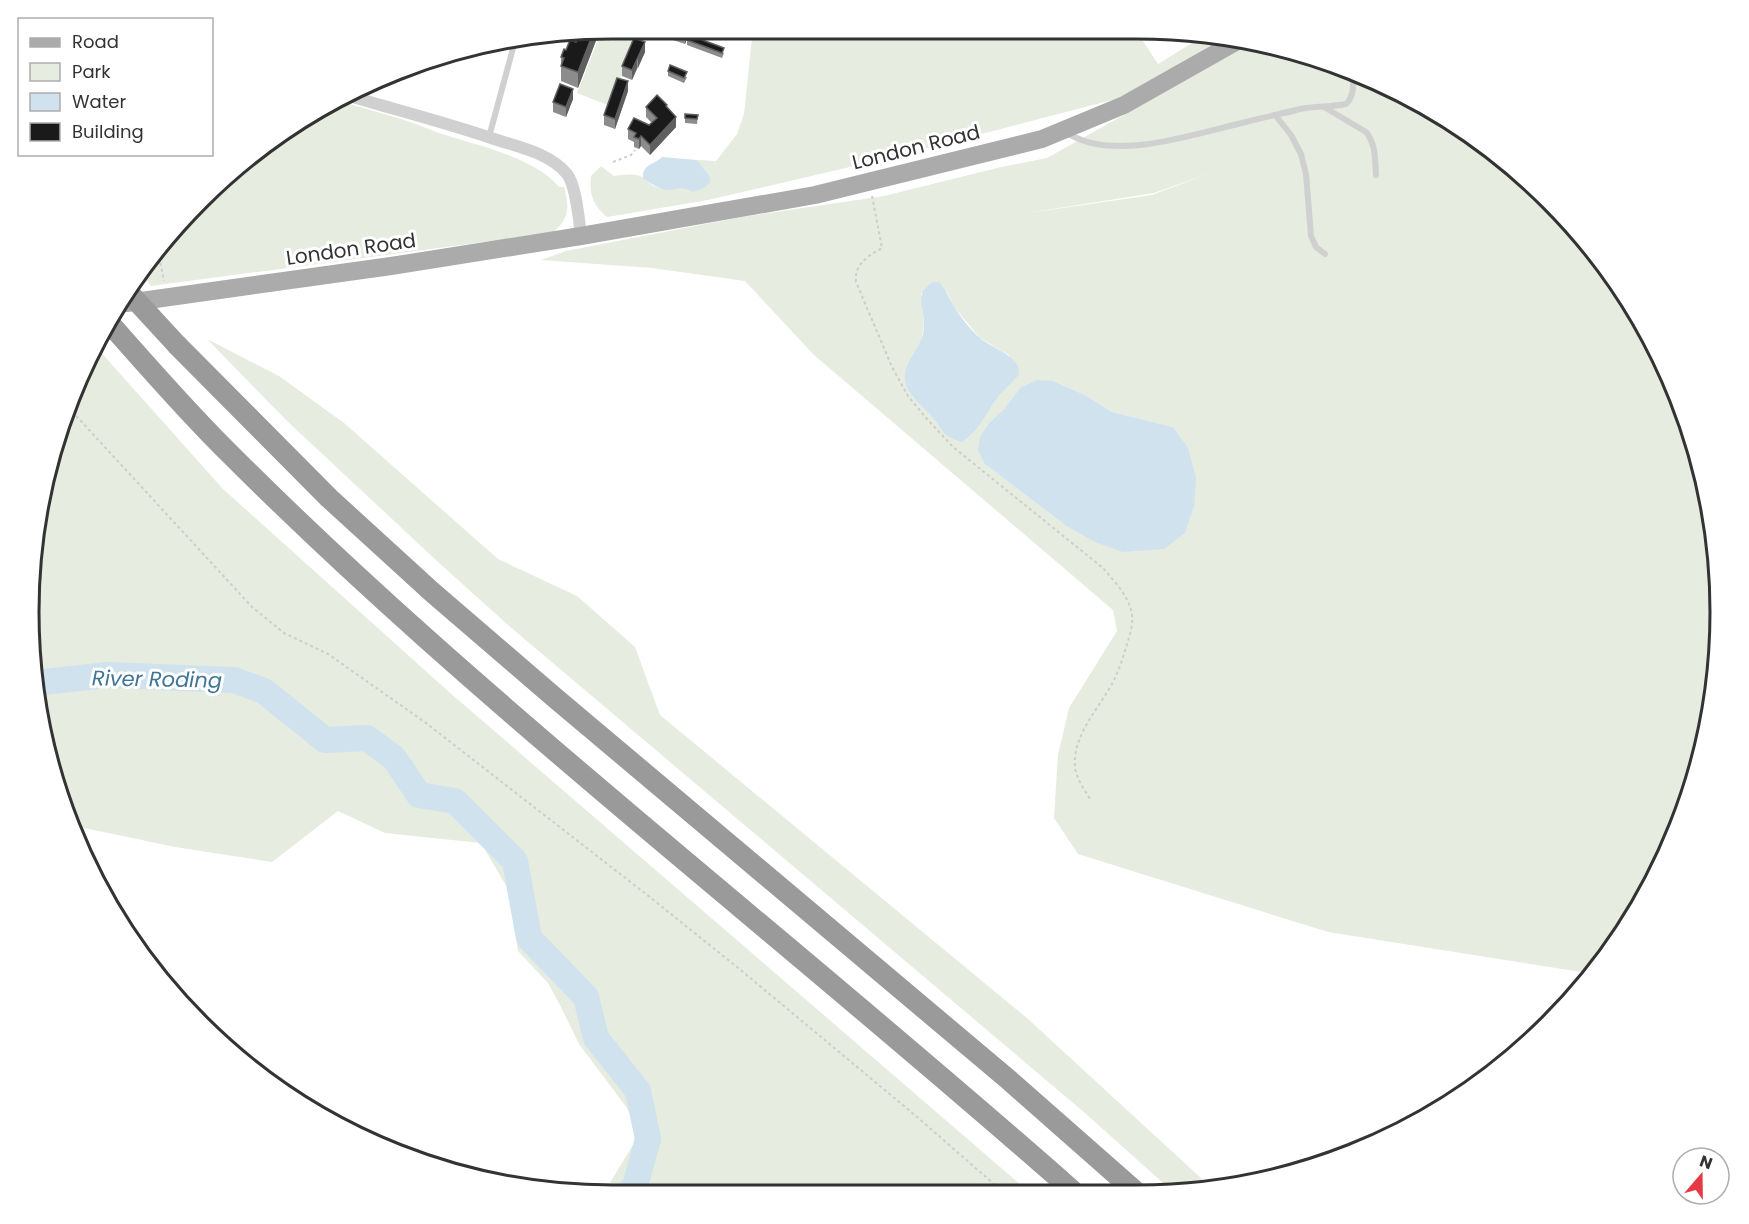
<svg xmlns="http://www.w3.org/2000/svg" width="1749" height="1224" font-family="Poppins,sans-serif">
<rect width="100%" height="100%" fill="#fff"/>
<!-- green -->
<path fill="#e6ecdf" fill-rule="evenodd" d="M 613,29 L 636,37 L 610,106 L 577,93 L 602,30 Z
M 753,29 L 1101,29 L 1101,32 L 1109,29 L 1135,29 L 1158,64 L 1205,35 L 1230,38 L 1116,99 L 897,156 L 708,200 L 607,217 C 593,205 589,195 591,176 L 601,166 L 614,176 C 622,175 635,173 642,177 C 647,180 650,184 654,186 C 674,195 692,184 709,175 L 697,160 L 716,161 L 737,134 L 744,114 Z
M 1256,41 L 1360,73 L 1429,107 L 1575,227 L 1642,320 L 1689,424 L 1715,535 L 1719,650 L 1701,763 L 1660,870 L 1600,967 L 1594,974 L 1328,932 L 1078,854 L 1054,818 L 1058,755 L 1069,708 L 1117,631 L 1113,610 L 814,355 L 745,281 L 652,268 L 541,260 L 566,251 L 742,217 L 884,196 L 997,168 L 1047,158 ZM 1213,172 L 1152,195 L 1015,215 L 1154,193 ZM 947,292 L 954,307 L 980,338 L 1009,355 L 1018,376 C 1012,383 1004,390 998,397 C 987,412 979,432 962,442 L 944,432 L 934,418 L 912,396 L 916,352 L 921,340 L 924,326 L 921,293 ZM 1053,381 L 1085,395 L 1112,412 L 1173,427 L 1065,525 L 985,464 L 989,423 L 1004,409 L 1020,388 Z
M 342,102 C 366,109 390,115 413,123 C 422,126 430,130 439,133 C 475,145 535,157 559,187 L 564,187 C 570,208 569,219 552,233 L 151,286 L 143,276 L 173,228 L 288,127 Z
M 207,339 L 279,376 L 344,423 L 498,559 L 577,596 L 635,647 L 660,715 L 1028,1019 L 1214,1190 L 1172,1191 L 1085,1113 L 508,625 L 437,561 L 286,420 Z
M 98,349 L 223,489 L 449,692 L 1029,1192 L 601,1194 L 608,1186 L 639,1135 L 627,1108 L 579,1044 L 561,1007 L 548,983 L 518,951 L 511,894 L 481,843 L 385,833 L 338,811 L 272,862 L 175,847 L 75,826 L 34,689 L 34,535 L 73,388 Z"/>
<!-- water -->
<path fill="#cfe2ee" d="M 662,157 L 697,160 L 709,175 L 710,182 L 706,187 L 693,192 C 681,185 679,190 667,190 C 659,189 650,183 643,178 C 642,164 654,165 662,157 Z
M 934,282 L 939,282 C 946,290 949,298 954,306 C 960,317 972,331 981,339 C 993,348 1024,358 1018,376 C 1012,383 1004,390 998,397 C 987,412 979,432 962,442 C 956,440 950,438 945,434 C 941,430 938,423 934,419 C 923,405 903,394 905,374 C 908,357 923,345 924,327 C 925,307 912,293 934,282 Z
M 1037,380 L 1053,381 L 1085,395 L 1112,412 L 1173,427 L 1188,448 L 1196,478 L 1194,506 L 1185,533 L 1164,549 L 1123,552 L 1095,542 L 1065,525 L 985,464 L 978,450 L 980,437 L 989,423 L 1004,409 L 1020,388 Z"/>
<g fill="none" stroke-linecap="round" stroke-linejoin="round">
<!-- river -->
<path stroke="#cfe2ee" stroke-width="26" d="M 34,683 L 108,675 L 234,680 L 264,691 L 325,740 L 367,738 L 394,758 L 419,795 L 455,801 L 515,861 L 529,938 L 586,997 L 596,1038 L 638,1091 L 648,1139 L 635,1186 L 627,1194"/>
<!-- path -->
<path stroke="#cdcdcd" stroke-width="2" stroke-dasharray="3 3" stroke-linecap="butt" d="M 613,162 L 631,155 L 635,150
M 872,196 L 882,248 C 868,256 854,264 856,282 L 892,367 L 908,396 L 927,419 L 953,447 L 1103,568 C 1113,580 1127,594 1131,610 C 1134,620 1131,631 1128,641 C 1124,654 1120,668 1114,680 C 1100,708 1072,734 1075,768 C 1077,780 1085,790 1091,801
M 158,251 L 164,281
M 68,407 L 252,607 L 284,633 L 328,654 L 426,723 L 651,898 L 737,967 L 916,1116 L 1003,1192"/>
<!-- service -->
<path stroke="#d0d0d0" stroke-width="6" d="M 1324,107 L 1366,132 C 1376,144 1375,160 1376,175
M 1424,111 L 1431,109
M 1276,116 L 1291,135 L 1301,154 L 1306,174 L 1311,236 L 1316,247 L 1325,254
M 1066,132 C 1112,164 1196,133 1246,122 C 1264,117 1282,114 1300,109 C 1315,106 1331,107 1346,104 C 1355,96 1353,82 1353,71
M 489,137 L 515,41"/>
<!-- minor -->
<path stroke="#d0d0d0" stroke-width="12" d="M 353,97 C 400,111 447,123 494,139 C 518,147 550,153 567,174 C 576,185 579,220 581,236"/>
<!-- primary -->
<path stroke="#ababab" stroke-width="18" d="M 127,303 L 391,266 L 581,236 L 815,195 L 1042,139 L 1124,105 L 1241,39"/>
<!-- motorway -->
<path stroke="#9a9a9a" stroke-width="21" d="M 112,326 C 151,370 189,414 231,455 C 357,581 491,697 627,812 C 776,938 927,1062 1073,1191
M 177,345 L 329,498 L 432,592 L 554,697 L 1009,1080 L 1135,1191"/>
<!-- motorway-bridge -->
<path stroke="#9a9a9a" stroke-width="21" d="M 131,295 L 177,345"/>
</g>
<!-- wall -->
<path fill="#8c8c8c" d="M 620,28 L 658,28 L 653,40 Z
M 673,28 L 691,28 L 685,44 L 673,40 Z
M 600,30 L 578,88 L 561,81 L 561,57 L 566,50 L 576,42 L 580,33 Z
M 687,40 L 724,53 L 722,58 L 687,45 Z
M 645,52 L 632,80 L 622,76 L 622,66 Z
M 668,71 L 687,77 L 684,83 L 668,76 Z
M 628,91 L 615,129 L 604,125 L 604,115 Z
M 573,99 L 566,117 L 553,112 L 553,102 Z
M 646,107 L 667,107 L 676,127 L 650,155 L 641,146 L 639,149 L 634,147 L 634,142 L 628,139 L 628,129 L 649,125 L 652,123 L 646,117 Z
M 685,114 L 698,115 L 697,124 L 685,123 Z"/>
<!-- shaded-wall -->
<path fill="#5f5f5f" d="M 653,28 L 658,28 L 653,40 Z
M 687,28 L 691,28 L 685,44 L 685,34 Z
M 600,30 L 578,88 L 578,72 L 594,31 Z
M 645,42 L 645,52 L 638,68 L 638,58 Z
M 637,57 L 637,68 L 632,80 L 632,70 Z
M 628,81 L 628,91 L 615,129 L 615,119 Z
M 573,89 L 573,99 L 566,117 L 566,107 Z
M 676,117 L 676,127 L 650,155 L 650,145 Z
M 641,136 L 641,146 L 639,149 L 639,139 Z"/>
<!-- building -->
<path fill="#1a1a1a" stroke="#5f5f5f" stroke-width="1.5" d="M 673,28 L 687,28 L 685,34 L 673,30 Z
M 594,31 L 578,72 L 561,66 L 564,58 L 561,57 L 564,49 L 566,50 L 570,40 L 576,42 L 580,33 Z
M 689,35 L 724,48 L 722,53 L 687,40 Z
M 634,38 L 645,42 L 632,70 L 622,66 Z
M 670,65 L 687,72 L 684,78 L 668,71 Z
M 617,78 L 628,81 L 615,119 L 604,115 Z
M 560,84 L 573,89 L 566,107 L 553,102 Z
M 657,95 L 667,105 L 666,106 L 676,117 L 650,145 L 641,136 L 639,139 L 634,137 L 636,133 L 628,129 L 634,118 L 649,125 L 657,118 L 646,107 Z
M 685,114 L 698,115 L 697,119 L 685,118 Z"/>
<g text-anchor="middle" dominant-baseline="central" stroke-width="6" stroke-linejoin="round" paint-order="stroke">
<!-- street labels -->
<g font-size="20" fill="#333" stroke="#fff">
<text transform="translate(916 147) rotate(-14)">London Road</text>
<text transform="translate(351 249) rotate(-8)">London Road</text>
</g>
<!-- water labels -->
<g font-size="21" font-style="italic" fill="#3f7597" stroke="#fff">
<text transform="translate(157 679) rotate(1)">River Roding</text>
</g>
</g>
<!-- crop -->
<path d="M0 0H1749V1224H0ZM612 39H1137A573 573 0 0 1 1710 612V612A573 573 0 0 1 1137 1185H612A573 573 0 0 1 39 612V612A573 573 0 0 1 612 39Z" fill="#fff" fill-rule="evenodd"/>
<path fill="none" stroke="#333" stroke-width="3" d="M612 39H1137A573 573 0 0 1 1710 612V612A573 573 0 0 1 1137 1185H612A573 573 0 0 1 39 612V612A573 573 0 0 1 612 39Z"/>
<!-- legend -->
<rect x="18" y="18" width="195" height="138" fill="#ffffff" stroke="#adadad" stroke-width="1.5"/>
<rect x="30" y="38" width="30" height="9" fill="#ababab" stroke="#adadad" stroke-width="1.5"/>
<text x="72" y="48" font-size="18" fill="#333333">Road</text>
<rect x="30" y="63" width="30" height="18" fill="#e6ecdf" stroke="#adadad" stroke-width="1.5"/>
<text x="72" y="78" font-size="18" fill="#333333">Park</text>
<rect x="30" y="93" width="30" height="18" fill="#cfe2ee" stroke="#adadad" stroke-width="1.5"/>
<text x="72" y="108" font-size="18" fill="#333333">Water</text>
<rect x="30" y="123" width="30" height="18" fill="#1a1a1a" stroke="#adadad" stroke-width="1.5"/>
<text x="72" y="138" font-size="18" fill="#333333">Building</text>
<!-- north arrow -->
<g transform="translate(1701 1176) rotate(20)"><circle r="28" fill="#ffffff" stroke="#adadad" stroke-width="1.5"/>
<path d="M0-4.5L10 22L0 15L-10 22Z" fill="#e63946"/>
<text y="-9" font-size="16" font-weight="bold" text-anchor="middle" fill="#333333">N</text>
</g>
</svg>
